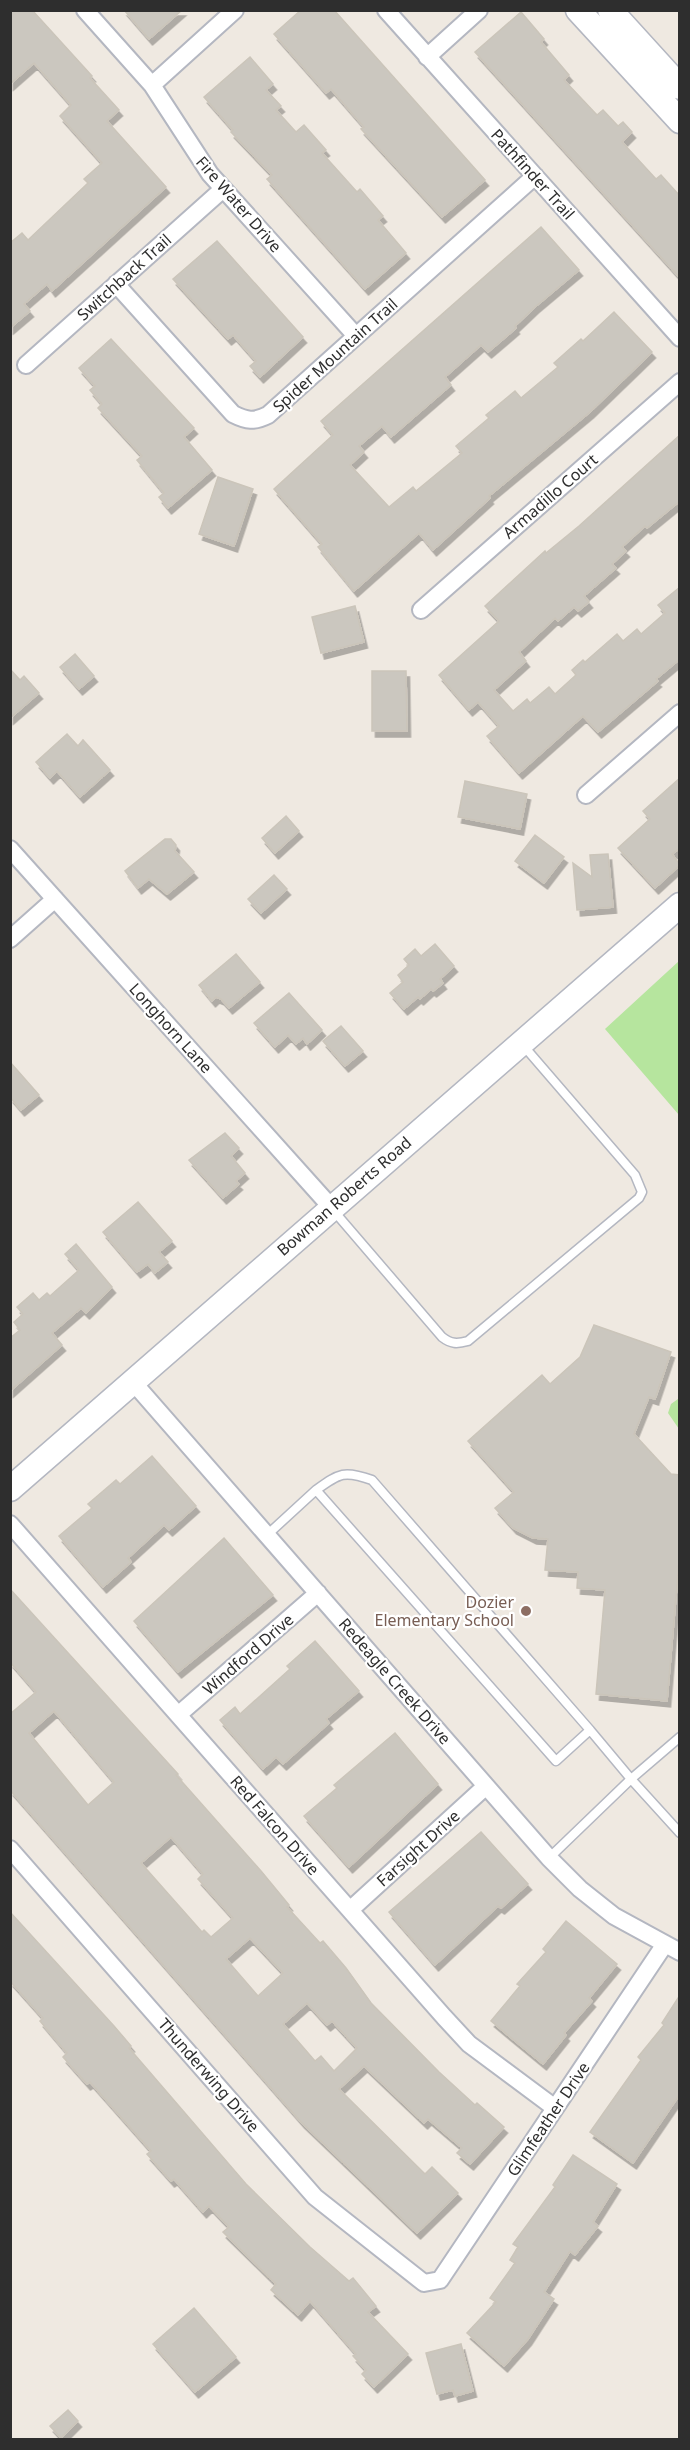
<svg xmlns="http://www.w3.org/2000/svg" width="690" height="2450" font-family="'Noto Sans',sans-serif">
<defs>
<filter id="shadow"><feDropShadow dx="3.5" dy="6" stdDeviation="0" flood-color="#0004"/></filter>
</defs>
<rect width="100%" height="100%" fill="#efe9e1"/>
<!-- green -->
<path fill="#b6e59e" d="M 679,961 L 679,1115 L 605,1029 Z
M 678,1399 L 679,1400 L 679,1429 L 668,1413 L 671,1404 Z"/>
<!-- building -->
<path fill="#cbc7bf" stroke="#cbc5ba" stroke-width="1.5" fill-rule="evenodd" filter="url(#shadow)" d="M 10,10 L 32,10 L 92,76 L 90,78 L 119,110 L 107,121 L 166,187 L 52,291 L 47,284 L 24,304 L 30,311 L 10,328 L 10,243 L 22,233 L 28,240 L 88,183 L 84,179 L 102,163 L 60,116 L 71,105 L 34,63 L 10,84 Z
M 124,10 L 182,10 L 149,39 Z
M 301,10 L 334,10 L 485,180 L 442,217 L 361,129 L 364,127 L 331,89 L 326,93 L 274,34 Z
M 521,12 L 544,39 L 541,42 L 569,75 L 564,80 L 597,115 L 603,110 L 618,126 L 623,122 L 632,132 L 622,142 L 656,179 L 661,175 L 680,196 L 680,278 L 475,52 Z
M 250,57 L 273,84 L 266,90 L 281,106 L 276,110 L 296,132 L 304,125 L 326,150 L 322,153 L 357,192 L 360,189 L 383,216 L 378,220 L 406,253 L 365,289 L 267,179 L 272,175 L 231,132 L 233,130 L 204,97 Z
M 541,227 L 579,270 L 535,307 L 515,326 L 516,328 L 488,352 L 481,345 L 445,377 L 451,385 L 391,437 L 382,426 L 359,446 L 364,452 L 350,465 L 389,507 L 413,487 L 416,491 L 462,453 L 456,446 L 489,418 L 486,415 L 515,391 L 521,398 L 558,367 L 554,363 L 581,339 L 583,341 L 614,312 L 652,352 L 590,412 L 489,496 L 490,498 L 433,550 L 419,533 L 354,591 L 318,547 L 322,544 L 274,489 L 333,435 L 321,421 Z
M 217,241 L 303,337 L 260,377 L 250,366 L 256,361 L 233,335 L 228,339 L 173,279 Z
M 111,339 L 194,428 L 184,437 L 212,470 L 168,508 L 159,497 L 164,493 L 137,460 L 142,456 L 98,408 L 102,404 L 90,390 L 95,386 L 79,368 Z
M 680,435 L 680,501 L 647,528 L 645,526 L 622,547 L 626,551 L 612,564 L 616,568 L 584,596 L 589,602 L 578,611 L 574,607 L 558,621 L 555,618 L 519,652 L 526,661 L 494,690 L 513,711 L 527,699 L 530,703 L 549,687 L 555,694 L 576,675 L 572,670 L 583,660 L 585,662 L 617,634 L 623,641 L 637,629 L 641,634 L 665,613 L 658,605 L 680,587 L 680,659 L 656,679 L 658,681 L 598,732 L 583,716 L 519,773 L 487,736 L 499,726 L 478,702 L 469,710 L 439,675 L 499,621 L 485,606 L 545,551 L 546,553 L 579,526 Z
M 218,477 L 253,489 L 234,546 L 199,534 Z
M 355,606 L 364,642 L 321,653 L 312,617 Z
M 75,654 L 94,676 L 79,689 L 60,667 Z
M 10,669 L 20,680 L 24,676 L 39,693 L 10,718 Z
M 372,671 L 406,671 L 407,731 L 372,731 Z
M 67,734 L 78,746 L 83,740 L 110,770 L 80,797 L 57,771 L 50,778 L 36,762 Z
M 680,778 L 680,848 L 672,854 L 680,865 L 655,888 L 618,848 L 650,819 L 643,811 Z
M 465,781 L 527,794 L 520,829 L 458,817 Z
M 286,816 L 299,831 L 275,853 L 262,838 Z
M 535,835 L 564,857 L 544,883 L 515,861 Z
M 165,839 L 171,839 L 176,845 L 175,851 L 194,872 L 167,894 L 149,879 L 138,888 L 125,871 Z
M 608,854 L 613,907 L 577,910 L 573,863 L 592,877 L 590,855 Z
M 274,875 L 287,889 L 261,913 L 248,899 Z
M 435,944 L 454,966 L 440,979 L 443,983 L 433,991 L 431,989 L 420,999 L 418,997 L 404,1009 L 390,993 L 403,982 L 398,975 L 409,965 L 404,959 L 415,949 L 421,956 Z
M 236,954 L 260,982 L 229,1008 L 221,999 L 216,997 L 212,1001 L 199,985 Z
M 289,993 L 322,1030 L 307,1044 L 303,1038 L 296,1044 L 288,1035 L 275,1047 L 254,1023 Z
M 341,1026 L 363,1051 L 345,1066 L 323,1041 Z
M 10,1062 L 39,1095 L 21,1110 L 10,1097 Z
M 225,1133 L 239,1148 L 231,1156 L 245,1173 L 236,1181 L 239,1184 L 223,1198 L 189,1160 Z
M 138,1202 L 172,1241 L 159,1252 L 168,1262 L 155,1273 L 148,1264 L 137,1272 L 103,1232 Z
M 76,1244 L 112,1287 L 86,1313 L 81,1308 L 52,1333 L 62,1345 L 10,1391 L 10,1338 L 20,1330 L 14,1322 L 23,1314 L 17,1307 L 33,1293 L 39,1300 L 47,1293 L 50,1296 L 79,1270 L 65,1254 Z
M 594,1325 L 671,1352 L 655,1399 L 649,1397 L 634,1434 L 671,1474 L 680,1475 L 680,1550 L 667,1701 L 596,1694 L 605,1590 L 577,1588 L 578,1572 L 545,1570 L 548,1539 L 533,1538 L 513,1528 L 495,1508 L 514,1492 L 468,1441 L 542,1375 L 550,1384 L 580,1357 Z
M 152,1456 L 196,1506 L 169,1530 L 164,1525 L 128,1558 L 131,1562 L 103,1587 L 59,1536 L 92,1508 L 88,1504 L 116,1480 L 120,1484 Z
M 224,1538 L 273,1595 L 178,1672 L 134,1621 Z
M 10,1589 L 178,1774 L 176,1775 L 261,1871 L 289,1905 L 287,1907 L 320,1943 L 323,1941 L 346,1968 L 371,2003 L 439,2072 L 475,2105 L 477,2103 L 504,2127 L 470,2164 L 457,2153 L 462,2148 L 428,2119 L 424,2123 L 364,2066 L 339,2089 L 425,2174 L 432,2167 L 458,2193 L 417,2233 L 301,2122 L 10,1790 L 10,1714 L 36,1692 L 10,1662 ZM 54,1711 L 114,1782 L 88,1805 L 29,1733 ZM 171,1837 L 203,1874 L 198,1879 L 233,1918 L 211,1937 L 204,1930 L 202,1932 L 141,1863 ZM 250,1938 L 283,1973 L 258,1996 L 226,1959 ZM 307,2003 L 327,2025 L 332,2021 L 357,2048 L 334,2071 L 321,2056 L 315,2061 L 283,2024 Z
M 315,1641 L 359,1691 L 326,1719 L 329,1723 L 283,1764 L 276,1757 L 263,1769 L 220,1720 L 235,1707 L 240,1714 L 290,1669 L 287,1666 Z
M 395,1733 L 438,1784 L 349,1867 L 304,1816 L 337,1788 L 334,1785 Z
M 481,1832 L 528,1884 L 501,1908 L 498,1906 L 435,1965 L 389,1912 Z
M 10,1912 L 114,2026 L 131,2046 L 129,2048 L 246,2184 L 310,2247 L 349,2281 L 353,2278 L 376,2306 L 368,2312 L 408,2354 L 374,2387 L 362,2374 L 366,2370 L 353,2356 L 356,2354 L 310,2301 L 298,2315 L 271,2290 L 276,2284 L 223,2232 L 229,2227 L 209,2206 L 203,2212 L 174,2179 L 171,2181 L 147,2154 L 151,2151 L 90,2082 L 87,2084 L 63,2057 L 67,2053 L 40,2021 L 43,2018 L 10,1981 Z
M 566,1921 L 617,1964 L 589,1998 L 592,2001 L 564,2033 L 566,2035 L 543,2064 L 491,2021 L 520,1986 L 517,1984 L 546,1952 L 543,1949 Z
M 680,1995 L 680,2094 L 633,2163 L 590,2132 L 641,2060 L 638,2057 L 664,2025 L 662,2023 Z
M 573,2155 L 617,2184 L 593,2222 L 598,2226 L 575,2255 L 570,2251 L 544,2292 L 554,2299 L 528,2339 L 504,2366 L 467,2333 L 496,2302 L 490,2298 L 515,2263 L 510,2260 L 518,2247 L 513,2244 L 555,2187 L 553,2185 Z
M 194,2308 L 236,2357 L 195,2392 L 153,2344 Z
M 461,2344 L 473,2391 L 455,2396 L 453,2390 L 437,2394 L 426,2353 Z
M 68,2410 L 78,2421 L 61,2438 L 50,2426 Z"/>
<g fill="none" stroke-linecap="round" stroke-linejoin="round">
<!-- lane casing -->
<g stroke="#b4b7c1" stroke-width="11">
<path id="lane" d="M 333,1210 L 442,1337 C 451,1344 457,1344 468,1341 L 639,1198 L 642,1192 L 635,1175 L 522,1044
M 316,1490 C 340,1473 344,1470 372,1480 L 590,1730
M 267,1535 L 316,1490 L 556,1761 L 590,1730 L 631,1779 L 680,1737
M 549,1858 L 631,1779 L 680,1833"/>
</g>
<!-- street casing -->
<g stroke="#b4b7c1" stroke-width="20">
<path id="street" d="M 85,10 L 152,85 L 210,174 L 356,336
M 386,10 L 680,338
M 427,57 L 479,10
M 152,85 L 235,10
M 116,284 L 233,414 C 247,421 254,422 268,415 L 535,176
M 26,365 L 223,189
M 421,610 L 680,382
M 586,795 L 680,713
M 10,849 L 331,1207
M 10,939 L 55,899
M 133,1382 L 549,1858 L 580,1889 L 614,1916 L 680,1952
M 10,1524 L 444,2017 L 469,2044 L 555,2108
M 178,1715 L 318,1593
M 10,1849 L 315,2197 L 424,2283 L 440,2280 L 665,1944
M 350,1910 L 486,1786"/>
</g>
<!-- secondary casing -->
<g stroke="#b4b7c1" stroke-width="27">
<path id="secondary" d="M 578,10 L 680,121
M 610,10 L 680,87
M 10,1489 L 680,905"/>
</g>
<!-- lane -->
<use href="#lane" stroke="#fff" stroke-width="8"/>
<!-- street -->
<use href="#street" stroke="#fff" stroke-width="16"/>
<!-- secondary -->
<use href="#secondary" stroke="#fff" stroke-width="24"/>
</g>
<!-- markers -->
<circle fill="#8d6e63" stroke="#fff" stroke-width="2" cx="526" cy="1611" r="6"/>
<g text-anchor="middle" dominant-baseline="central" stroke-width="4.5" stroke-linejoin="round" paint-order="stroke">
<!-- street labels -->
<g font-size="16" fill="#2e2e2e" stroke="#fff">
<text transform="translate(533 174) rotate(48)">Pathfinder Trail</text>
<text transform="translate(239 204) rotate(49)">Fire Water Drive</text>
<text transform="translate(124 277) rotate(-42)">Switchback Trail</text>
<text transform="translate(335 355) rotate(-42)">Spider Mountain Trail</text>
<text transform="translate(550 496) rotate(-41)">Armadillo Court</text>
<text transform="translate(171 1028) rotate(48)">Longhorn Lane</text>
<text transform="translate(344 1196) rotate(-41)">Bowman Roberts Road</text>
<text transform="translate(248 1654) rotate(-41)">Windford Drive</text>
<text transform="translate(395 1681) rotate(49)">Redeagle Creek Drive</text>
<text transform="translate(275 1825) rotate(49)">Red Falcon Drive</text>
<text transform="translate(418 1848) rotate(-42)">Farsight Drive</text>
<text transform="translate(209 2075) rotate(49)">Thunderwing Drive</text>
<text transform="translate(548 2119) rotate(-56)">Glimfeather Drive</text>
</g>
<!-- education labels -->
<g font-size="16" fill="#785e54" stroke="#fff" text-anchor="end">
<text x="514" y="1602">Dozier<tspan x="514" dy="18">Elementary School</tspan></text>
</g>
</g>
<!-- border -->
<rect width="690" height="2450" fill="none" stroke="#2e2e2e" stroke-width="24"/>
</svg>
